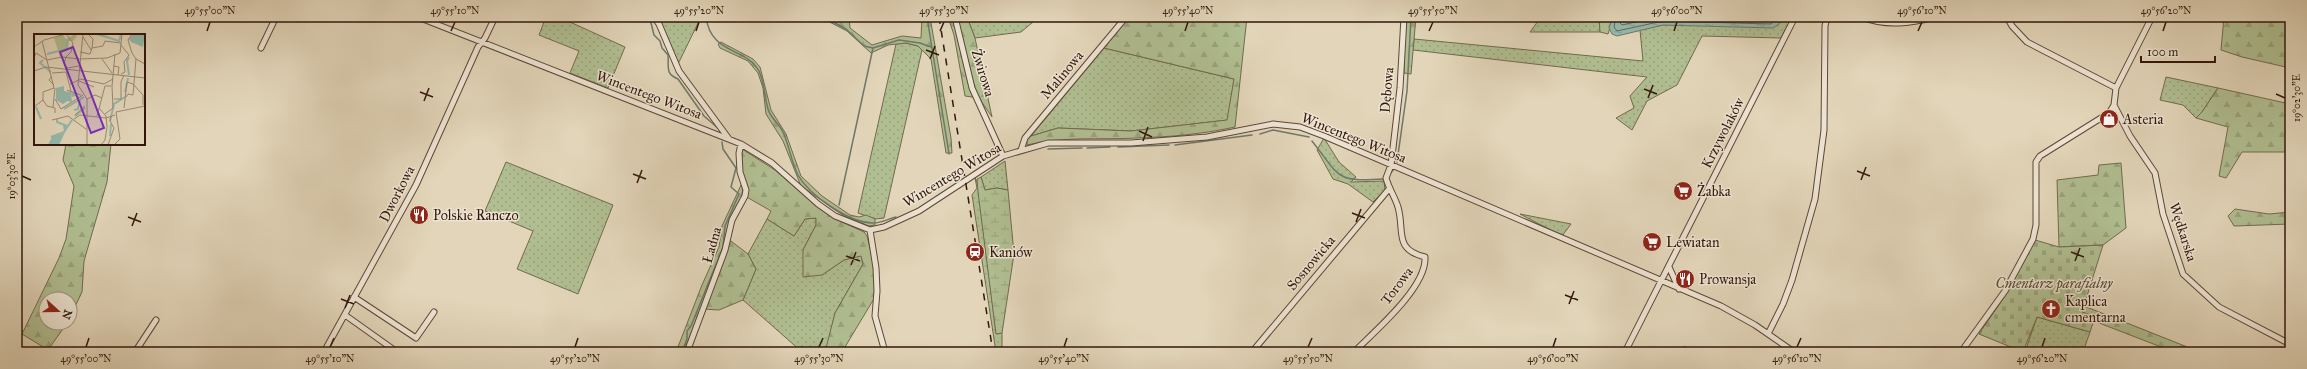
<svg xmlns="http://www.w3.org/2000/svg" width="2307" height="369" font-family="'IM FELL Great Primer',serif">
<defs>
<pattern id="grass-dots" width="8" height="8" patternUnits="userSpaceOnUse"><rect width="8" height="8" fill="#b0be91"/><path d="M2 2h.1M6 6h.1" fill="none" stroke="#98a37c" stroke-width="1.8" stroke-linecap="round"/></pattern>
<pattern id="forest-firs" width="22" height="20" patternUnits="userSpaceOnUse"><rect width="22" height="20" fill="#b0be91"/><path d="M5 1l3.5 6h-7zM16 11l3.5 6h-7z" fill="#98a37c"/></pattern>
<pattern id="wetland-marsh" width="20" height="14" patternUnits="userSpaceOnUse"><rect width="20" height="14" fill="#b0be91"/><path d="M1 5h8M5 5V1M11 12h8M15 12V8" fill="none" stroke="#98a37c"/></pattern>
<pattern id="cemetery-stones" width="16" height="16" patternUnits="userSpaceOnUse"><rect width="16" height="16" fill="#b0be91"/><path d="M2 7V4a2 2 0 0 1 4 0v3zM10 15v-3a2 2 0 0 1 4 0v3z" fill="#98a37c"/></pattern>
<pattern id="water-ripples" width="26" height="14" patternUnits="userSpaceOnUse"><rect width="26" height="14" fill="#95b9ac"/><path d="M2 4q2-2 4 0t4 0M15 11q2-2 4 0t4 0" fill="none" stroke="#819e93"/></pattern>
</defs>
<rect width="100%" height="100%" fill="#e2d5b9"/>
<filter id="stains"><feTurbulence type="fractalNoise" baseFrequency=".005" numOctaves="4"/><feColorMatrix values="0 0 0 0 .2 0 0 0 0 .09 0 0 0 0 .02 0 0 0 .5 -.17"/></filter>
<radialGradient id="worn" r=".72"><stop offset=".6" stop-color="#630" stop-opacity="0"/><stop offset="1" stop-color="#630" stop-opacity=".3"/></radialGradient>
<!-- grass -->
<path fill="url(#grass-dots)" stroke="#726a4e" d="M 546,17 L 559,17 L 625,47 L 608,88 L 570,73 L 579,51 L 539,35 Z
M 656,17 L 701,17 L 678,64 Z
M 967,17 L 1039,17 L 1021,32 L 975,38 Z
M 1541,17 L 1599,17 L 1600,32 L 1530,32 Z
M 1783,17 L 1792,17 L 1781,38 L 1702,36 L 1677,85 L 1647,101 L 1632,130 L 1616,118 L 1634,108 L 1630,96 L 1647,77 L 1413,50 L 1414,39 L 1643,61 L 1640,30 L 1663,25 L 1779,24 Z
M 906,43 L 918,46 L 922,50 L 884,218 L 875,219 L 858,213 L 896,44 Z
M 1104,48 L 1234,79 L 1228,120 L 1131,131 L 1058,128 L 1031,136 Z
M 2166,77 L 2218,88 L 2202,112 L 2196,118 L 2183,105 L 2160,100 Z
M 1324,138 L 1339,162 L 1356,177 L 1351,182 L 1384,181 L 1385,190 L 1373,202 L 1348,184 L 1333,179 L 1317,150 Z
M 1005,161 L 1008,190 L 997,188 L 985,190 L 981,177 Z
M 506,162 L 613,205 L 578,294 L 517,269 L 533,231 L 485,211 Z
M 975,178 L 978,184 L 996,333 L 1002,333 L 1002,352 L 996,352 L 972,195 L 977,188 Z
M 1520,214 L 1571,224 L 1562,236 Z
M 816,218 L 816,225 L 803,250 L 822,275 L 844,260 L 861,255 L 863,264 L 835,313 L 826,352 L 802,352 L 743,300 L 756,269 L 748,254 L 767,219 L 794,236 L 805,219 Z
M 2037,317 L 2090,332 L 2083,352 L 2025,352 Z"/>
<!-- forest -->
<path fill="url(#forest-firs)" stroke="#726a4e" d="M 820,17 L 849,17 L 850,28 L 872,45 L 902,36 L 921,38 L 922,17 L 930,17 L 951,138 L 952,153 L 946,153 L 931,59 L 918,46 L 906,43 L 888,45 L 871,53 L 847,31 Z
M 948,17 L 967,17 L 975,38 L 992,117 L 979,98 L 965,96 L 954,35 Z
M 1129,17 L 1247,17 L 1235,127 C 1203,134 1170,137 1137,138 C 1100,140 1063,136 1027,145 L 1027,140 L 1031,136 L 1058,128 L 1131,131 L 1227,120 L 1234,79 L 1104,48 Z
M 1405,17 L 1416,17 L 1411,74 L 1404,73 Z
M 1599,17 L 1613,17 L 1608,34 L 1600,32 Z
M 2224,17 L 2290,17 L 2290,68 L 2242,57 L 2221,50 Z
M 721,42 L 753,59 L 760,67 L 771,110 L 786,134 L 801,176 L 822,196 L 850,215 L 859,217 L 866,215 L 875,219 L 875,225 L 869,226 L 844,216 L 801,186 L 783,141 L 766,114 L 763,88 L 758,73 L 748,61 L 720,48 L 718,44 Z
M 2218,88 L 2290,104 L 2290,154 L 2288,152 L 2242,152 L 2226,178 L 2219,176 L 2228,127 L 2196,118 L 2202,112 Z
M 66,144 L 111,144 L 107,182 L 84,261 L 82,292 L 70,317 L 70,299 L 46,299 L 46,323 L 67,323 L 48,350 L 22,334 L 59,258 L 66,239 L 74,186 L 63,160 Z
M 742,149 L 775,170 L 817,207 L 833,218 L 864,232 L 867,236 L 875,269 L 875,297 L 842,352 L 825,352 L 835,313 L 863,264 L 861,256 L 844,260 L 822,275 L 803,277 L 803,250 L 816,225 L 816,218 L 805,219 L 794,236 L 767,219 L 771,211 L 745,196 L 740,153 Z
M 2121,163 L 2126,228 L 2103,245 L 2059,247 L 2057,180 L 2098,175 L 2099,165 Z
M 742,183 L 743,195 L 731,220 L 724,250 L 685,352 L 676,352 L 702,285 L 719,247 L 722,226 Z
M 2235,209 L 2269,214 L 2290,212 L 2290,224 L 2234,226 L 2228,216 Z
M 727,238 L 748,254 L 756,269 L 743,300 L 719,310 L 703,309 Z
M 2084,306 L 2200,352 L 2174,352 L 2094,321 L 2095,317 L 2082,312 Z"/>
<!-- wetland -->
<path fill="url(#wetland-marsh)" stroke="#726a4e" d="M 981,177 L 985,190 L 997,188 L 1008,190 L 1014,254 L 1002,333 L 996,334 L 978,192 L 977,179 Z"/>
<!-- cemetery -->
<path fill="url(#cemetery-stones)" stroke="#726a4e" d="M 2035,240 L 2059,247 L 2103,245 L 2082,312 L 2095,317 L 2090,332 L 2037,317 L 2023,352 L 1979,334 L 2005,296 Z"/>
<!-- water -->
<path fill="url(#water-ripples)" stroke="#6e786c" d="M 1613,17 L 1783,17 L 1779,24 L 1773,28 L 1663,25 L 1617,36 L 1612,34 L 1609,28 Z"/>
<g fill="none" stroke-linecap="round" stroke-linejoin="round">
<!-- shore -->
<path stroke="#64685c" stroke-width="1" d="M 1616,17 L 1614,27 L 1617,31 L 1663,21 L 1771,24 L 1778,17
M 1621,17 L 1620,23 L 1622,25 L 1658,17
M 1692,17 L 1770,19 L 1773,17"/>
<!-- stream -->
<path stroke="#6e786c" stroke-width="1.5" d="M 646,17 L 651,23 L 654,35 L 660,41 L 662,48 L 668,55 C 669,67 665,74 678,79 L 704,116 L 719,129
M 706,17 C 711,55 746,47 759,71 C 765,84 764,96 768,109 C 771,119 779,123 783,132 C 789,145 791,161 798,175 C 809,195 849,223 873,223 C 881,223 888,219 896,217
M 824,17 L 846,29 L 864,46 L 873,48 L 899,40 L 920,43 L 931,47
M 927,17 L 949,154
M 1260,134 L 1273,130 L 1309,137
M 1312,141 C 1341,178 1335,182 1384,179
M 1175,145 L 1252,135
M 1118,147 L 1169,145
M 1087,148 L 1110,147
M 1048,149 L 1082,148
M 1397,162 L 1407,91 L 1411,17
M 1389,175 L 1394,169
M 839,205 L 873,48
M 682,352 L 687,339 L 687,331 L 691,326 L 717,262 L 723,247 L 725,226 L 739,194 L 731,187 L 736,168 L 723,149 L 722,142"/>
<!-- minor casing -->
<g stroke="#5f4637" stroke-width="7">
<path id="minor" d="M 418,17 L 741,144 L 772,163 L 818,204 L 835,216 L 870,230 L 884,227 L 919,211 L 1003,156 L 1048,143 L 1131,143 L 1207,137 L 1273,124 L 1300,127 L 1324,136 L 1721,306 L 1755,325 L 1794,352
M 654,17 L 659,24 L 679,71 L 729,139
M 955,17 L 972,88 L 1003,156
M 1862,17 C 1887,27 1910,23 1936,17
M 2007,17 L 2012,26 L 2027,42 L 2116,88
M 261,48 L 276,17
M 2114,105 L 2130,136 L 2155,173 L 2163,214 L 2183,274 L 2219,307 L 2290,344
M 1021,150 L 1025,138 L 1126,17
M 870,230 L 876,268 L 877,291 L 875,316 L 885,352
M 1669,267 L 1679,289
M 354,297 L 416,338 L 434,312
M 345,315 L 397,352
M 1768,334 L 1783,304 L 1792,280 L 1815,199 L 1824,130 L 1825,26 L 1827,17
M 135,352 L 156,320
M 324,352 L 416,185 L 478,47 L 485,38 L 495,17
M 687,352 L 725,250 L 732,220 L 745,196 L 746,190 L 740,172 L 739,153 L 741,144
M 1252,352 L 1389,189
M 1354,352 C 1375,331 1427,287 1425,257 C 1393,249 1405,231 1398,207 C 1395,197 1389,189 1386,178 L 1391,165 L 1400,88 L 1404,17
M 1625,352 L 1795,17
M 1684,352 L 1685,350
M 1961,352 L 2005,291 L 2033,239 L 2036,225 L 2036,162 L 2040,156 L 2109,113 L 2114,105 L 2116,88 L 2152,17"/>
</g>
<!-- minor -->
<use href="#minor" stroke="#ece4d2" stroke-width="5"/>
<!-- rail -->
<path stroke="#33170c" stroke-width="1.5" stroke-dasharray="7 7" stroke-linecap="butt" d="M 939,17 L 993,352"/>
</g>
<!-- ticks -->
<path fill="none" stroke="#33170c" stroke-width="1.5" d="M 207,31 L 210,22M 451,31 L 455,22M 696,31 L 699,22M 940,31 L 944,22M 1185,31 L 1188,22M 1429,31 L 1433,22M 1674,31 L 1677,22M 1918,31 L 1922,22M 2163,31 L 2166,22M 926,50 L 939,55M 930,59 L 935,46M 1644,89 L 1657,94M 420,92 L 433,97M 2276,94 L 2285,98M 1648,98 L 1653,85M 424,101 L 429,88M 1139,131 L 1152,137M 1143,141 L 1148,127M 1857,171 L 1870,176M 633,174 L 646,179M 22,176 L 31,180M 1861,180 L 1866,167M 637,183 L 642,170M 1352,213 L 1365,218M 128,217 L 141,222M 1356,222 L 1361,209M 132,226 L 137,213M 2071,252 L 2084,257M 846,256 L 860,261M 2075,261 L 2080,248M 851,265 L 856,252M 1565,295 L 1578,300M 341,299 L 354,304M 1569,304 L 1574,291M 345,308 L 350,295M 86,347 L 89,338M 330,347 L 334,338M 575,347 L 578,338M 819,347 L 823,338M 1064,347 L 1067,338M 1308,347 L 1312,338M 1553,347 L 1556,338M 1797,347 L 1801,338M 2042,347 L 2045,338"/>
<!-- icons -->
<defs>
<g id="shop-disc" transform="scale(1)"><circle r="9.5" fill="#8f2418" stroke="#ece4d2"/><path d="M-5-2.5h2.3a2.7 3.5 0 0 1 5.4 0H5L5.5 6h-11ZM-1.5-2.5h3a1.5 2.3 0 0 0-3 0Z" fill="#fff"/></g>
<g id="supermarket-disc" transform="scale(1)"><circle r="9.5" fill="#8f2418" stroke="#ece4d2"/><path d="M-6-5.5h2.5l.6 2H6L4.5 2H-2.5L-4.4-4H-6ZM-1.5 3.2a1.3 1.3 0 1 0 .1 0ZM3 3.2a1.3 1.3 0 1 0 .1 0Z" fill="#fff"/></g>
<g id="restaurant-disc" transform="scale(1)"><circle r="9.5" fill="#8f2418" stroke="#ece4d2"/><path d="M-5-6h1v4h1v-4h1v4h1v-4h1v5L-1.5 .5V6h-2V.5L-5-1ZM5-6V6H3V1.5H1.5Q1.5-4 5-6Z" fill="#fff"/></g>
<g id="station-disc" transform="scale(1)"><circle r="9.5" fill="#8f2418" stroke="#ece4d2"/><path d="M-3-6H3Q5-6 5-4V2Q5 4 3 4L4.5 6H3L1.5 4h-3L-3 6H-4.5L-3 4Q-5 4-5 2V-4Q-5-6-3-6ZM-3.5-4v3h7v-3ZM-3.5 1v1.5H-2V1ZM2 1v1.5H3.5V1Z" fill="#fff"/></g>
<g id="church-disc" transform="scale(1)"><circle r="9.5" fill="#8f2418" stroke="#ece4d2"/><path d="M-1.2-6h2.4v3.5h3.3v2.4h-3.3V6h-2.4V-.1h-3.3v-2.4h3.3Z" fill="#fff"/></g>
</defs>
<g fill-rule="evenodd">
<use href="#shop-disc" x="2109" y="119"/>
<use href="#supermarket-disc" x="1683" y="191"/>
<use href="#restaurant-disc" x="419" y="215"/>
<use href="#supermarket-disc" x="1652" y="242"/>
<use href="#station-disc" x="975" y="252"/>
<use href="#restaurant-disc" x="1685" y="279"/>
<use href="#church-disc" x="2051" y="309"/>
</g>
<g text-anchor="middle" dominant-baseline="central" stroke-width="3" stroke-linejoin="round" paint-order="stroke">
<!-- street labels -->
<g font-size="14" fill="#33170c" stroke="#ece4d2">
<text transform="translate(983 73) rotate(73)">Żwirowa</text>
<text transform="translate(1062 75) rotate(-50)">Malinowa</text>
<text transform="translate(1387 90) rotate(-85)">Dębowa</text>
<text transform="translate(649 95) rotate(21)">Wincentego Witosa</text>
<text transform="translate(1723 133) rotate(-63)">Krzywolaków</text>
<text transform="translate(1354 138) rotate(22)">Wincentego Witosa</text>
<text transform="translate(952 175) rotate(-31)">Wincentego Witosa</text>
<text transform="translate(397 194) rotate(-63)">Dworkowa</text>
<text transform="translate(2183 232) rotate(72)">Wędkarska</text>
<text transform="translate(712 245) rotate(-74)">Ładna</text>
<text transform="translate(1311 263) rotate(-50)">Sosnowicka</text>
<text transform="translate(1397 286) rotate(-53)">Torowa</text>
</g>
<!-- poi labels -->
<g font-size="14" fill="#33170c" stroke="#ece4d2" text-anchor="start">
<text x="2123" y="119">Asteria</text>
<text x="1697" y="191">Żabka</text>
<text x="433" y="215">Polskie Ranczo</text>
<text x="1666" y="242">Lewiatan</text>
<text x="989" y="252">Kaniów</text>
<text x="1699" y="279">Prowansja</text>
<text x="2065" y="301">Kaplica<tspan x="2065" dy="16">cmentarna</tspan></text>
</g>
<!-- park labels -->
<g font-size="14" font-style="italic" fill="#584934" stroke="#ece4d2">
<text x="2054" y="283">Cmentarz parafialny</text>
</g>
</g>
<!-- overview -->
<g transform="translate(34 34)">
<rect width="111" height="111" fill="#e2d5b9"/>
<path d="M 41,0 L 43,2 L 39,7 L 33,7 L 34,15 L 25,17 L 28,23 L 26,23 L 20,4 L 29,1 L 32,5 Z" fill="#b0be91"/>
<path d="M 99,0 L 111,0 L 109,13 L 97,8 L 95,5 ZM 30,52 L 30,57 L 42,59 L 42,62 L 38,63 L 37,59 L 38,68 L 33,67 L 29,70 L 22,66 L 22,54 ZM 29,90 L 34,92 L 25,111 L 14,111 L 18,103 L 30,99 Z" fill="#95b9ac"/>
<path fill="none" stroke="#95b9ac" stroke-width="2" d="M 63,0 L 85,7 L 87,0M 13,20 L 33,15 L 34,5M 95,23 L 93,27 L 95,41M 9,26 L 6,29 L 17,38M 91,58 L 94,44M 2,73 L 7,85M 30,75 L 50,63M 40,76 L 44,75 L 46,65M 41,82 L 51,74M 23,85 L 23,88 L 33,92M 76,87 L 80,70 L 91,63M 76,102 L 77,90M 17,103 L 30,98 L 38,86"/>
<path fill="none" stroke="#9c8974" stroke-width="1" d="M 49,0 L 44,51 L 53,65 L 53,111M 54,0 L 59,5 L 58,14M 98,0 L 94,6 L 98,19 L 102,25 L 111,30M 49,3 L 57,16M 87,11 L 95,21 L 90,28 L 91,38 L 87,40M 0,13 L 10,6 L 32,0M 46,18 L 56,20 L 58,14 L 69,12 L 71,7 L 87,9M 32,23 L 37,18 L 39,9 L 32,0M 32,23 L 30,29 L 33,35M 0,24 L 2,19 L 13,26 L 28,23 L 45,25 L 73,24 L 86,19 L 88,0M 68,25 L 78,39M 80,32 L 85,33 L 84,41M 33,34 L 45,32M 0,37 L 12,33 L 111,44M 18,39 L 32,38 L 37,57M 18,42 L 15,46 L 20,51M 45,47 L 60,53M 36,50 L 47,45 L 70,50 L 79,45M 33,56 L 47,61M 92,63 L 94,60 L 99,61 L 102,25M 21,65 L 27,75 L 49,61M 53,65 L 61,61 L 68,64M 80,65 L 87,65 L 87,48 L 90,41M 9,66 L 13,72 L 21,74 L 21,79M 0,73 L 9,66 L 9,58 L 20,54 L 8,7M 19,73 L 21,54M 65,74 L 72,82 L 73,93 L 71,106 L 67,111M 90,74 L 93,48 L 99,50 L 109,61 L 109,71M 71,80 L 79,74 L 78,52 L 81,20M 41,81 L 51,72M 63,82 L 71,52 L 77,52M 40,85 L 46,81 L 72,84 L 81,81M 18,86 L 34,82 L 52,95M 74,111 L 80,94 L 76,87 L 77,82M 80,111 L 86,105 L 82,78 L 111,72"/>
<path fill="#7b2cbf" fill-opacity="0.15" stroke="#7b2cbf" stroke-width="2" d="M 39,13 L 70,94 L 57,99 L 26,18 Z"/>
<rect width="111" height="111" fill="none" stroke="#33170c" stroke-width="2"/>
</g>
<!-- margin -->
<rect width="2307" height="369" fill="none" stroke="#e2d5b9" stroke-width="44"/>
<!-- north arrow -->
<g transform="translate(58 311) rotate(111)"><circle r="19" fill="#ece4d2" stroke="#a29283"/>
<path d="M0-3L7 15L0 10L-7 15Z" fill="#8f2418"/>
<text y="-6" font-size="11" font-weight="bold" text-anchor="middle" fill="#33170c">N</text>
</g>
<!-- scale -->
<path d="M2141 56v6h74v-6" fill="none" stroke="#33170c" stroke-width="2"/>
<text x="2147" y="56" font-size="12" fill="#33170c" stroke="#ece4d2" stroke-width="3" paint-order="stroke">100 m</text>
<rect x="22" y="22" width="2263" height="325" fill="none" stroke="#33170c" stroke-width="1.5"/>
<g font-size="10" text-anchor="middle" fill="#33170c">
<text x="210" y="14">49°55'00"N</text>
<text x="455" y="14">49°55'10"N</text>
<text x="699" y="14">49°55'20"N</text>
<text x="944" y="14">49°55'30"N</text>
<text x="1188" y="14">49°55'40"N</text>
<text x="1433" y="14">49°55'50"N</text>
<text x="1677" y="14">49°56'00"N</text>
<text x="1922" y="14">49°56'10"N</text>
<text x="2166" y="14">49°56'20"N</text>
<text transform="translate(2296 98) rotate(-90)" y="4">19°02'30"E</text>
<text transform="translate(11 176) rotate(-90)" y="4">19°03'30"E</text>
<text x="86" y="362">49°55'00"N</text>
<text x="330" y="362">49°55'10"N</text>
<text x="575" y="362">49°55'20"N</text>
<text x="819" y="362">49°55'30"N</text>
<text x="1064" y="362">49°55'40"N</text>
<text x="1308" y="362">49°55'50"N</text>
<text x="1553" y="362">49°56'00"N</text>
<text x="1797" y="362">49°56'10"N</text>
<text x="2042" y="362">49°56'20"N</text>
</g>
<rect width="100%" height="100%" filter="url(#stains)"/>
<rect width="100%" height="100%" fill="url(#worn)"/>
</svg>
